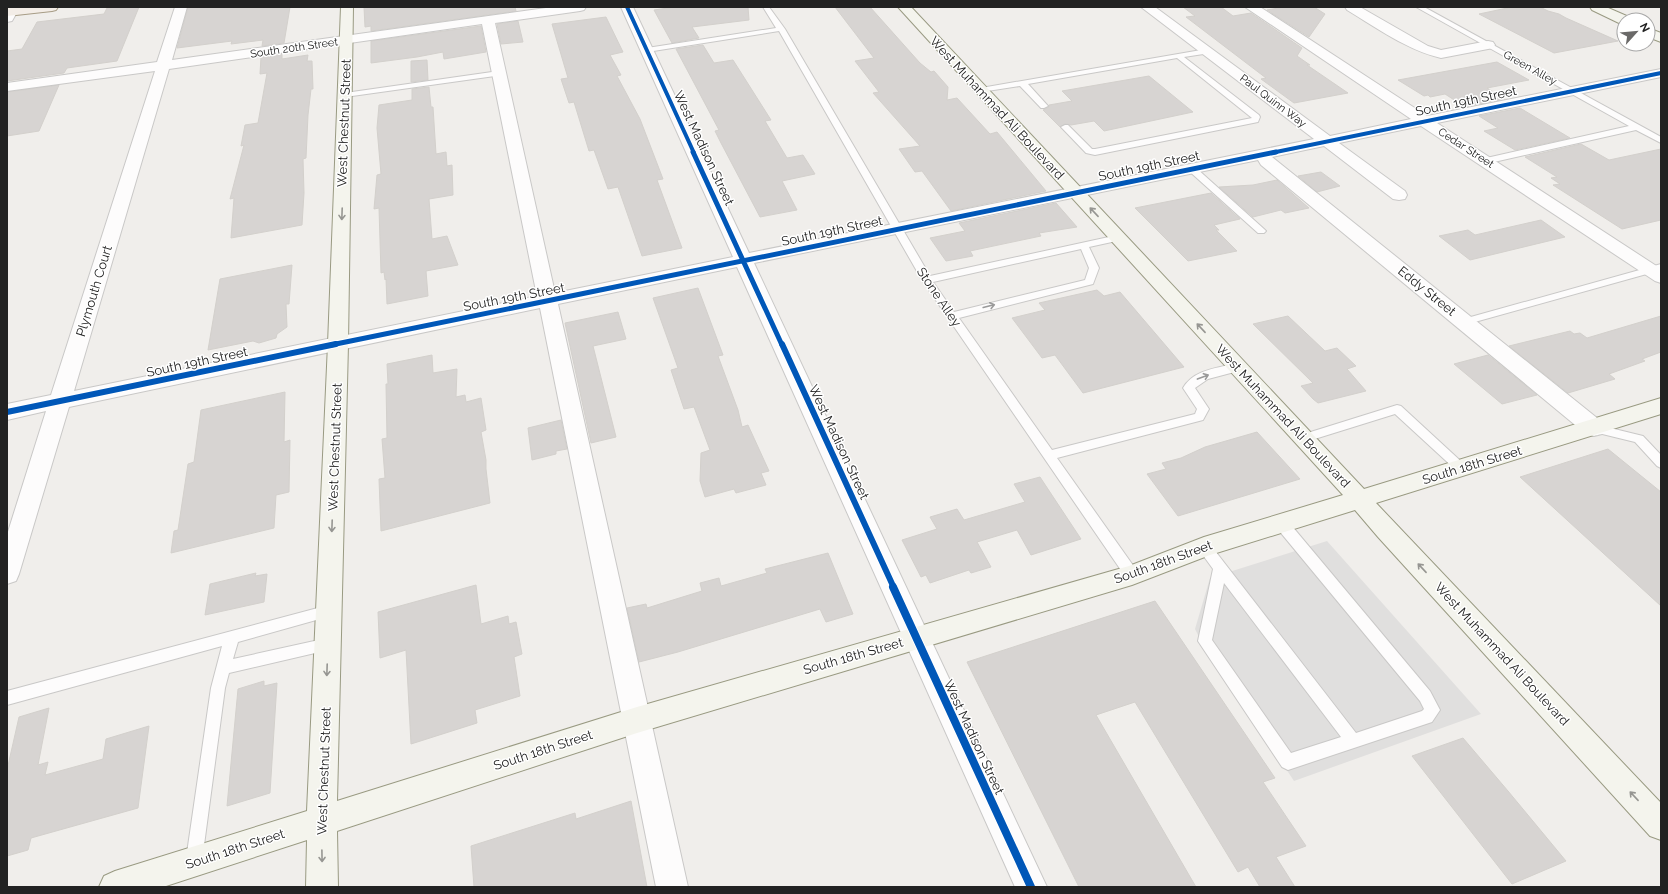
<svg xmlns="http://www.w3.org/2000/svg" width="1668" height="894" font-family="Raleway,sans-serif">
<rect width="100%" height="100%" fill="#f0eeeb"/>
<!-- parking -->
<path fill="#e0dfde" d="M 1327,541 L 1481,714 L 1294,781 L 1200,639 L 1195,629 L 1210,578 Z"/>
<!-- building -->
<path fill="#d7d4d2" stroke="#d3d0cc" d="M 118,7 L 139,7 L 117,61 L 67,68 L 64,73 L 7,81 L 7,51 L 22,49 L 37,22 L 104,14 L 107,8 Z
M 188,7 L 290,7 L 284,43 L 262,46 L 263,40 L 231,44 L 232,41 L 177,48 Z
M 364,7 L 515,7 L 516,11 L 371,31 L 371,26 L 365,27 Z
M 675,7 L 748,7 L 749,20 L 692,27 L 699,38 L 672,43 L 654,10 Z
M 835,7 L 870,7 L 920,63 L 931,72 L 934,71 L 948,87 L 947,100 L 957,98 L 990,134 L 997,132 L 1046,191 L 951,211 L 922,171 L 915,172 L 899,149 L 920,146 L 873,93 L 879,92 L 855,61 L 874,58 Z
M 1183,7 L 1221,7 L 1233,16 L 1251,13 L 1302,48 L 1297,56 L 1310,65 L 1307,65 L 1348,93 L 1294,103 L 1261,79 L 1266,78 L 1186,17 L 1195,16 Z
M 1284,7 L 1314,7 L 1325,14 L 1309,37 L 1267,10 Z
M 1512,7 L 1540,7 L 1548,11 L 1559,14 L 1566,18 L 1618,41 L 1554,53 L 1479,14 Z
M 606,17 L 623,52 L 610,55 L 621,75 L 617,76 L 640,119 L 663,179 L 657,180 L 682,248 L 642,256 L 618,187 L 608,189 L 594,150 L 589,151 L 574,102 L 569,103 L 561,79 L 568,78 L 552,24 Z
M 518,21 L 523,42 L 501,44 L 497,24 Z
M 481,26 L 486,52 L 444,59 L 443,52 L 417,57 L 371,63 L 371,41 Z
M 703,45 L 714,63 L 733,60 L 771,120 L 765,121 L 787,158 L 803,155 L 815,174 L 782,181 L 797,210 L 760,217 L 721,143 L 715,131 L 719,130 L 676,49 Z
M 282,54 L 282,59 L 308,55 L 307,61 L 312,61 L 313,89 L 311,89 L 308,115 L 306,158 L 303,159 L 304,193 L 302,225 L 231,238 L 234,198 L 230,199 L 244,145 L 241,146 L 245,125 L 258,123 L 267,73 L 260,74 L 261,57 Z
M 427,60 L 428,80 L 411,82 L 411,61 Z
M 1497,62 L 1529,80 L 1487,88 L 1505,99 L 1465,107 L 1445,94 L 1430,97 L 1428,95 L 1424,96 L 1398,80 Z
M 1149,76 L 1193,112 L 1104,131 L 1094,121 L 1071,125 L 1065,124 L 1060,127 L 1043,110 L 1049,107 L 1049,105 L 1072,101 L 1062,91 Z
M 59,85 L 39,131 L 7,136 L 7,92 Z
M 429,87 L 431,107 L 433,107 L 436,154 L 446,152 L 447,166 L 452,165 L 453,195 L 429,199 L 432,239 L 447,236 L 458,265 L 426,271 L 428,296 L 387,304 L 386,279 L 385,280 L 384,272 L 381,273 L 379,208 L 374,209 L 377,175 L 381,174 L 377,128 L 379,105 L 412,100 L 412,89 Z
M 1520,108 L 1570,138 L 1515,150 L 1484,131 L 1498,128 L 1479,116 Z
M 1581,144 L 1609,160 L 1661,149 L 1661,220 L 1622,229 L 1553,185 L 1560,184 L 1551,178 L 1557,177 L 1525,157 Z
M 1321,172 L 1340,186 L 1317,192 L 1298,176 Z
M 1277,180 L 1309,208 L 1285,213 L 1281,210 L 1253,217 L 1219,187 L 1253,185 Z
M 1211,193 L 1240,219 L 1214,225 L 1219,230 L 1216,230 L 1237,251 L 1188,261 L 1135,208 Z
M 1056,203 L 1077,227 L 1039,233 L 1041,236 L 970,251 L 973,256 L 946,261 L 930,238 L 965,231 L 959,223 Z
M 1541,220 L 1565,237 L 1470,260 L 1439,236 L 1468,230 L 1475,235 Z
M 292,265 L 289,304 L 286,304 L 287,327 L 277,334 L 276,338 L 259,343 L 253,341 L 208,350 L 220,279 Z
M 698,288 L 723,355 L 718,356 L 738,410 L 742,427 L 748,425 L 769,471 L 761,473 L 766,485 L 736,493 L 734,489 L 705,497 L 700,481 L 701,453 L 710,450 L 694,407 L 684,409 L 671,370 L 678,368 L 653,298 Z
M 1097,290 L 1104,296 L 1120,292 L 1184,367 L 1083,393 L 1055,355 L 1042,358 L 1012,318 L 1045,310 L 1039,303 Z
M 618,312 L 626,339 L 593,346 L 616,437 L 591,443 L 565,323 Z
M 1288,316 L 1325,351 L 1337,348 L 1356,366 L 1347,369 L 1366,391 L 1318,403 L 1313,399 L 1301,386 L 1313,383 L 1253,324 Z
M 1661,316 L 1661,352 L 1642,359 L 1645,361 L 1609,374 L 1615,379 L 1568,393 L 1509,346 L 1570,331 L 1574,334 L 1580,333 L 1587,338 Z
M 432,355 L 433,373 L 457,369 L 456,397 L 465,395 L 466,402 L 481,398 L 486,430 L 481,432 L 486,460 L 486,469 L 490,503 L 381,531 L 379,479 L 385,478 L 382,439 L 387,438 L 386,384 L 388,384 L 387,364 Z
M 1488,355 L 1537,395 L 1502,404 L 1454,364 Z
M 285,392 L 284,442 L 290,440 L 289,492 L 276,495 L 274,528 L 171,553 L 174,531 L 178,530 L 188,464 L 194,462 L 201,410 Z
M 561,420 L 567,449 L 556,451 L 556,454 L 532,460 L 528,428 Z
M 1257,432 L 1300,479 L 1178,516 L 1147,474 L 1166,469 L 1162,463 L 1181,458 L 1205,447 Z
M 1608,449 L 1661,492 L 1661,606 L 1520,477 Z
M 1040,477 L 1081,539 L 1031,555 L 1017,530 L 977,542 L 991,567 L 971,573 L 969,570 L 930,583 L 926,575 L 921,577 L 902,540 L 937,529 L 930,517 L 957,509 L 964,520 L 1025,502 L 1014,484 Z
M 828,553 L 853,614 L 826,622 L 820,609 L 678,652 L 639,662 L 627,608 L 646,604 L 647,608 L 702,591 L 700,583 L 719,578 L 721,586 L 767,573 L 765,569 Z
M 256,573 L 255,576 L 267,574 L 264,602 L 205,615 L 210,584 Z
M 476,585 L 481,624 L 508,616 L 509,624 L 516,622 L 522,654 L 514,657 L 520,696 L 475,710 L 477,723 L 411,744 L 406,650 L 380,658 L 378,612 Z
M 1155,601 L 1275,778 L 1263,782 L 1306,846 L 1276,857 L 1295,887 L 1260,887 L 1248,867 L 1238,872 L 1135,702 L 1096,715 L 1196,887 L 1079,887 L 967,662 Z
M 264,681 L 264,686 L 277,683 L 270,793 L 227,806 L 238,689 Z
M 49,708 L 38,765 L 48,762 L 45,775 L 103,759 L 106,739 L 149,726 L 138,808 L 31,838 L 28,850 L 7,856 L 7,770 L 19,717 Z
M 1463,738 L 1508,791 L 1566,861 L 1512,884 L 1412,756 Z
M 631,801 L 647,887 L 474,887 L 471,846 L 575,813 L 576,819 Z"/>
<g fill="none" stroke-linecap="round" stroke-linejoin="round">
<!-- lane casing -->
<g stroke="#c9c8c7" stroke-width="2">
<path id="lane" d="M 763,7 L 769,7 L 785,29 L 930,276 L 1118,235 L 1123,238 L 1121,240 L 1089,247 L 1099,268 L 1093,284 L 959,318 L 1052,450 L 1195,414 L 1197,409 L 1183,388 C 1194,369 1219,368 1238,363 L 1242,364 L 1244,367 L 1242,370 L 1208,379 L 1195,388 L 1209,409 L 1203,420 L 1057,458 L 1137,571 L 1139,575 L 1137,579 L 1132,581 L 1127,579 L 922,280 L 779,31 L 647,52 L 643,50 L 647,48 L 776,28 ZM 1081,249 L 1089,268 L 1085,280 L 954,312 L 933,282 Z
M 1416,7 L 1424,7 L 1661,137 L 1661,143 L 1636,130 L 1485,164 L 1482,163 L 1481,161 L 1482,159 L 1629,126 Z
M 1207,49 L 1210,49 L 1210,53 L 1184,57 L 1259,115 L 1260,117 L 1258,122 L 1095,155 L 1086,153 L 1061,127 L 1065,125 L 1068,125 L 1092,149 L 1095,149 L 1252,118 L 1177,58 L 1028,84 L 1048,106 L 1044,108 L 1041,108 L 1020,86 L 981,92 L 977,90 L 981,88 Z
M 499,71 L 502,71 L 502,75 L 345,97 L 341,95 L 345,93 Z
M 1192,166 L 1195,167 L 1264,229 L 1266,231 L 1264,233 L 1258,233 L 1189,171 L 1188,169 L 1189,167 Z
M 1661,264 L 1661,270 L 1464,325 L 1459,322 L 1460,320 Z
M 1397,405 L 1401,406 L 1465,465 L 1467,468 L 1465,471 L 1461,473 L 1457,471 L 1395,414 L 1305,442 L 1301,441 L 1299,438 L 1301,435 Z
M 1594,424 L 1643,436 L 1661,455 L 1661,468 L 1657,466 L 1635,442 L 1590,431 L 1588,428 L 1590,425 Z
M 1281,518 L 1286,519 L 1430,691 L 1440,710 L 1432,722 L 1288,770 L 1282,767 L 1198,641 L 1213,569 L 1197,547 L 1199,543 L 1204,542 L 1209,543 L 1356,733 L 1422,711 L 1424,709 L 1420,701 L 1276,527 L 1275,523 L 1276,519 ZM 1224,583 L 1341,737 L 1291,753 L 1212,640 Z
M 329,605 L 334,607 L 336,611 L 334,615 L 238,642 L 233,659 L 328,638 L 333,640 L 335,644 L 333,648 L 328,650 L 229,673 L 225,688 L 202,860 L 200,866 L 194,868 L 188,866 L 186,860 L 211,688 L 222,646 L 7,705 L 7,691 Z"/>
</g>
<!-- street casing -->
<g stroke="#c9c8c7" stroke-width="2">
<path id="street" d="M 8,7 L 20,7 L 12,21 L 7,22 Z
M 175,7 L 187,7 L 172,60 L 553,7 L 586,7 L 584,10 L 580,11 L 495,23 L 555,293 L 733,257 L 621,7 L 633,7 L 749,253 L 1314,139 L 1141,7 L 1155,7 L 1330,136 L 1411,119 L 1245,7 L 1260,7 L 1427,116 L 1661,69 L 1661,77 L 1437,123 L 1661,269 L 1661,283 L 1655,281 L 1421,126 L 1339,143 L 1405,191 L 1407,195 L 1405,199 L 1399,200 L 1393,199 L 1324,146 L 1272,157 L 1602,422 L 1605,428 L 1602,434 L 1594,436 L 1586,434 L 1261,165 L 1258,160 L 754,263 L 1047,887 L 1015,887 L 737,267 L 558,304 L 688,887 L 656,887 L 540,308 L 69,407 L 19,574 L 16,581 L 7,584 L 7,535 L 46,411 L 7,420 L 7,404 L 51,395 L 155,71 L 7,91 L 7,83 L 157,62 ZM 482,24 L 537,296 L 74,391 L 169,69 Z
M 1345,7 L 1360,7 L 1428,46 L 1441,50 L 1488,41 L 1493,42 L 1495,45 L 1493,48 L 1488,49 L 1441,58 C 1407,50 1377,28 1347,10 Z"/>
</g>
<!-- secondary casing -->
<g stroke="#999a82" stroke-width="2">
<path id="secondary" d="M 341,7 L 353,7 L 348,344 L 337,801 L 637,707 L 1129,566 L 1204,537 L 1343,495 L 898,7 L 911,7 L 1364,489 L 1661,398 L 1661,414 L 1376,503 L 1661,803 L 1661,840 L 1650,836 L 1378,537 L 1355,510 L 1210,555 L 1132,585 L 637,733 L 337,831 L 338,887 L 306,887 L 307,840 L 163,887 L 99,887 L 104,876 L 115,871 L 307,811 L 328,344 Z
M 1590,7 L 1606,7 L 1629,17 L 1630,20 L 1624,20 L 1624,24 L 1619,23 L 1592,10 Z
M 1648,28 L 1661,33 L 1661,42 L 1648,37 Z"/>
</g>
<!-- primary casing -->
<g stroke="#a79c86" stroke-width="2">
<path id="primary" d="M 18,7 L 58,7 L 56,10 L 52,11 L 7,16 L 7,8 Z"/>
</g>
<!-- lane -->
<use href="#lane" fill="#fdfcfc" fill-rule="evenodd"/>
<!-- street -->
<use href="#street" fill="#fdfcfc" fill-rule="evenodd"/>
<!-- secondary -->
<use href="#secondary" fill="#f4f4ed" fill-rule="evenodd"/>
<!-- primary -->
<use href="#primary" fill="#f3ede7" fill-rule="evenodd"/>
<!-- cycleway-far3 casing -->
<g stroke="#fff" stroke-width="5.5">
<path id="cycleway-far3" d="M 627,7 L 694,153
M 1271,153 L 1661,73"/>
</g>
<!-- cycleway-far2 casing -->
<g stroke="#fff" stroke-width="7">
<path id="cycleway-far2" d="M 693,152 L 782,345
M 331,345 L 1276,152"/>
</g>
<!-- cycleway-far1 casing -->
<g stroke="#fff" stroke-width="8">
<path id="cycleway-far1" d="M 782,344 L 894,588
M 7,412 L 336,344"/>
</g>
<!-- cycleway casing -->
<g stroke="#fff" stroke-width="10">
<path id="cycleway" d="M 893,587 L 1031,887"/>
</g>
<!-- cycleway-far3 -->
<use href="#cycleway-far3" stroke="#0057b8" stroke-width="4"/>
<!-- cycleway-far2 -->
<use href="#cycleway-far2" stroke="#0057b8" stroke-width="5"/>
<!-- cycleway-far1 -->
<use href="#cycleway-far1" stroke="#0057b8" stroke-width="6"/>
<!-- cycleway -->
<use href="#cycleway" stroke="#0057b8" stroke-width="8"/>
</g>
<!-- one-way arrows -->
<defs><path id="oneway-shaft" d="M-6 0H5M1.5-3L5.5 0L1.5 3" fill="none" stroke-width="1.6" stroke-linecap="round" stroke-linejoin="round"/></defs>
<g stroke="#969692">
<use href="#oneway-shaft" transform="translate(1094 212) rotate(-133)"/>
<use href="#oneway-shaft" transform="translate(342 214) rotate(92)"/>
<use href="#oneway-shaft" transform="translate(1201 328) rotate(-133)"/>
<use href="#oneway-shaft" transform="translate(332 526) rotate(92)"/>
<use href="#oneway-shaft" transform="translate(1422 568) rotate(-133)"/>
<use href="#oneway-shaft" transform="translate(327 670) rotate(92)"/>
<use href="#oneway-shaft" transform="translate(1634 796) rotate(-133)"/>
<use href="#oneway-shaft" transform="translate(322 856) rotate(89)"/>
</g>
<g stroke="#9a9a9a">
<use href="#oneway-shaft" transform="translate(989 306) rotate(-14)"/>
<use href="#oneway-shaft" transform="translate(1203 377) rotate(-20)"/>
</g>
<g text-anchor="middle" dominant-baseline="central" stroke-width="3" stroke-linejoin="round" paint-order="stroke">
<!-- far-street labels -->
<g font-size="11" fill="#222" stroke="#fff">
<text transform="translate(294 48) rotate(-8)">South 20th Street</text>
<text transform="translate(1530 68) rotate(29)">Green Alley</text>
<text transform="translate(1273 101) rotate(37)">Paul Quinn Way</text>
<text transform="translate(1466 148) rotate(33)">Cedar Street</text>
</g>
<!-- street labels -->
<g font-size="13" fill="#222" stroke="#fff">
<text transform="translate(1466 101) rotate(-12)">South 19th Street</text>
<text transform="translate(997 108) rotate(47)">West Muhammad Ali Boulevard</text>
<text transform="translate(344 123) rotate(-88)">West Chestnut Street</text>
<text transform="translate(704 148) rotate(65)">West Madison Street</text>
<text transform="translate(1149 166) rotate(-12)">South 19th Street</text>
<text transform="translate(832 231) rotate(-12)">South 19th Street</text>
<text transform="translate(94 291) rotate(-73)">Plymouth Court</text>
<text transform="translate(1427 291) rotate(39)">Eddy Street</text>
<text transform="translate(514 297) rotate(-11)">South 19th Street</text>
<text transform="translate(939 297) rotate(56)">Stone Alley</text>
<text transform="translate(197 362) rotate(-12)">South 19th Street</text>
<text transform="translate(1283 416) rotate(47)">West Muhammad Ali Boulevard</text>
<text transform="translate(839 442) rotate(65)">West Madison Street</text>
<text transform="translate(335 447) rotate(-88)">West Chestnut Street</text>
<text transform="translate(1472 465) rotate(-17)">South 18th Street</text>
<text transform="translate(1163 562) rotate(-20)">South 18th Street</text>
<text transform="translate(1502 654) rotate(47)">West Muhammad Ali Boulevard</text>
<text transform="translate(853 656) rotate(-16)">South 18th Street</text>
<text transform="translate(974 737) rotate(65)">West Madison Street</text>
<text transform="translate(543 750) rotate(-18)">South 18th Street</text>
<text transform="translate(324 771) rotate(-88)">West Chestnut Street</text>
<text transform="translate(235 849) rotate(-18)">South 18th Street</text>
</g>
</g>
<!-- border -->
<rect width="1668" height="894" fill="none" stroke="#222222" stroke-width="16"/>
<!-- north arrow -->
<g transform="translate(1636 32) rotate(63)"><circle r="19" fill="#ffffff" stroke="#a7a7a7"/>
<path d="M0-3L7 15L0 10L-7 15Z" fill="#6a6968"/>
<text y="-6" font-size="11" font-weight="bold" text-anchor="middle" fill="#222222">N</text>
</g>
</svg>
